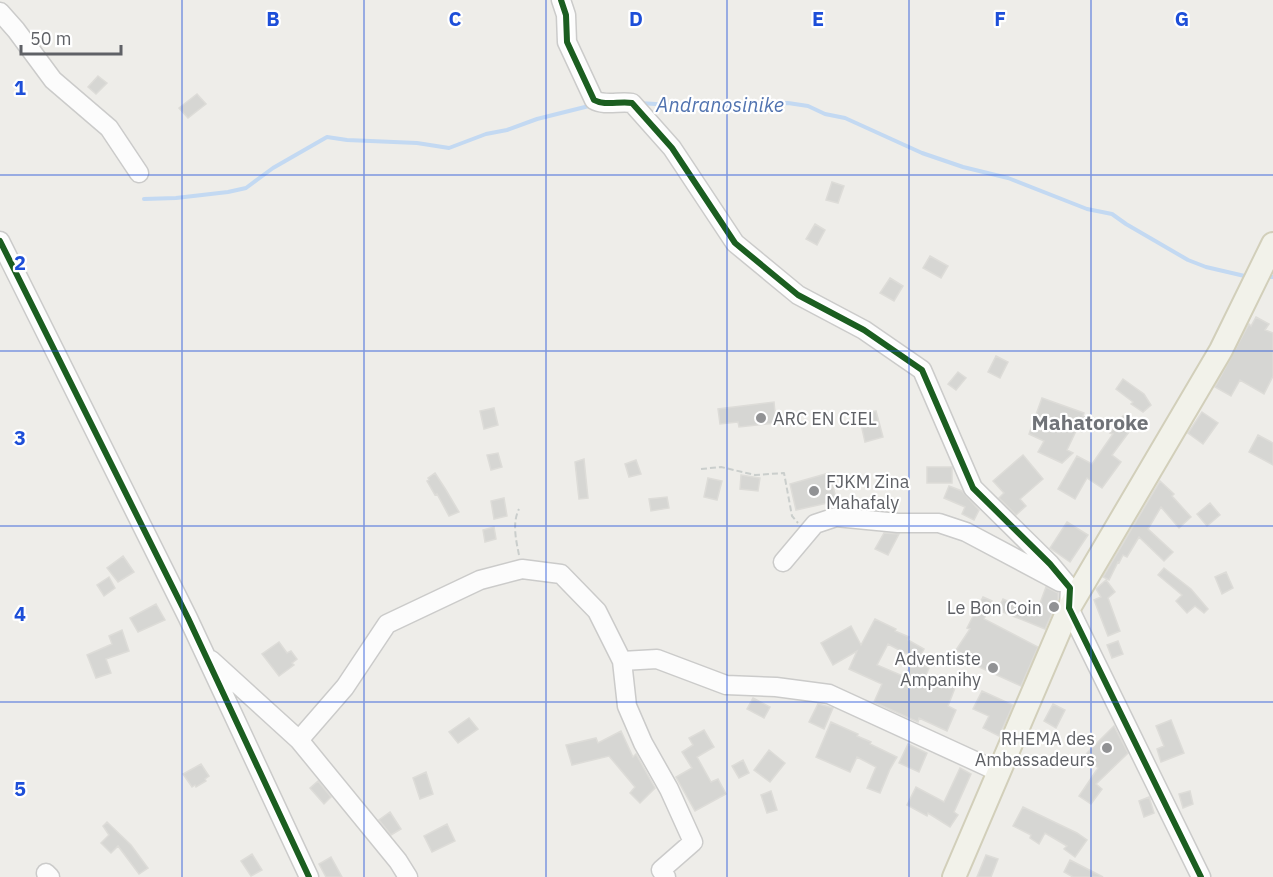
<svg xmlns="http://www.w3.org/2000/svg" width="1273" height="877" font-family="'IBM Plex Sans',sans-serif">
<rect width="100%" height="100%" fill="#eeede9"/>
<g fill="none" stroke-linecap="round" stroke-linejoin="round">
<!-- stream -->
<path stroke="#c3d9f2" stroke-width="4" d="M 639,103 L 672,105 L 694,102 L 741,105 L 788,103 L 808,106 L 825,114 L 845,118 L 922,153 L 963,167 L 1008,178 L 1087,209 L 1112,214 L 1126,224 L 1188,260 L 1206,267 L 1249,277
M 144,199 L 176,198 L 228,192 L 246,188 L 273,168 L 327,137 L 347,140 L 417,143 L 449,148 L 486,134 L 507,130 L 537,119 L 593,105
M 1265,277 L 1273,277"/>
</g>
<!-- building -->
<path fill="#d6d6d3" stroke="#dddcd8" stroke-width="1.5" d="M 98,76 L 107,83 L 96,94 L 88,87 Z
M 197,94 L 206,104 L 188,118 L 179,108 Z
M 832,182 L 844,186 L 838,203 L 826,200 Z
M 815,224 L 825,230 L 817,245 L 806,239 Z
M 930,256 L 948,266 L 941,278 L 923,268 Z
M 890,278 L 903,286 L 894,301 L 880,293 Z
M 1256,317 L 1269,324 L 1265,330 L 1273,333 L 1273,376 L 1264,394 L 1240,380 L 1231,396 L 1215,387 L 1249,324 L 1251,326 Z
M 996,356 L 1008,362 L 1000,378 L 988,372 Z
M 958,372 L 966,378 L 956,390 L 948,384 Z
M 1123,379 L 1144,394 L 1151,405 L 1143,412 L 1131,404 L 1133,402 L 1116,389 Z
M 1042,398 L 1084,413 L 1083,416 L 1089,419 L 1082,432 L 1077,429 L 1067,450 L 1073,453 L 1062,463 L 1038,452 L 1044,441 L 1029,434 Z
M 774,402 L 776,423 L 739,427 L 738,422 L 720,424 L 718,409 Z
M 494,408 L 498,425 L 484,429 L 480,411 Z
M 876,411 L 883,437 L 865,442 L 859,415 Z
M 1202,412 L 1218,423 L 1203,444 L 1188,433 Z
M 1123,416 L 1137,421 L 1112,455 L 1121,462 L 1102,488 L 1087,478 L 1075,499 L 1058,489 L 1077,456 L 1092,464 L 1113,434 L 1110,433 Z
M 1258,435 L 1273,443 L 1273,465 L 1249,452 Z
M 498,453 L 502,467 L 491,470 L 487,455 Z
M 1023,455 L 1043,479 L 1020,499 L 1026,506 L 1016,515 L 999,498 L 1004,493 L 993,481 Z
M 584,459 L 588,498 L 579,499 L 575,462 Z
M 636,460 L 641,474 L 629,477 L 625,464 Z
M 927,467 L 952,467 L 952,483 L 927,483 Z
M 435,473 L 446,490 L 459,512 L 449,516 L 437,494 L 435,495 L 427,481 L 429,480 L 428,478 Z
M 829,473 L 837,501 L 796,510 L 790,484 Z
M 741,475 L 760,478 L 758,491 L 740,489 Z
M 708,478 L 722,481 L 717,500 L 704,497 Z
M 1160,481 L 1174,494 L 1172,496 L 1191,517 L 1179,528 L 1161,507 L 1148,529 L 1173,552 L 1164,561 L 1139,537 L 1127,557 L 1123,555 L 1119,563 L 1118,562 L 1109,580 L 1103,577 Z
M 949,486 L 962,491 L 979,510 L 974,520 L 962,514 L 965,507 L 944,498 Z
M 667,497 L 669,508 L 651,511 L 649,499 Z
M 504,498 L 507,516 L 494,519 L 491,501 Z
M 1210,503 L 1220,515 L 1207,526 L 1197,514 Z
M 1067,522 L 1088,535 L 1070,562 L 1050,548 Z
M 494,527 L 496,539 L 485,542 L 483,530 Z
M 884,533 L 899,534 L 888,555 L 875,549 Z
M 123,556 L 134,572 L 118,582 L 107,568 Z
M 1164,568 L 1191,589 L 1208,609 L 1204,613 L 1195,606 L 1187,613 L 1176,601 L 1182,595 L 1158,575 Z
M 1226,572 L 1233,588 L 1222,594 L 1215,577 Z
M 109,577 L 115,588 L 104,596 L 97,585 Z
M 1106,580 L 1115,592 L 1108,598 L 1120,631 L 1108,636 L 1094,600 L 1101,597 L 1096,589 Z
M 1046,587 L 1058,593 L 1058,600 L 1045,629 L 998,610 L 1003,599 L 1036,614 Z
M 983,597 L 992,601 L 984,619 L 1038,647 L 1021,686 L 977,666 L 979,664 L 956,650 L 970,629 L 967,628 Z
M 156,604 L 165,620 L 138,632 L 130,618 Z
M 875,619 L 896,629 L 895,631 L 909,637 L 908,640 L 924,649 L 918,660 L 888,644 L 877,665 L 905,677 L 913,660 L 929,668 L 926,675 L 955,688 L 948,706 L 956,710 L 947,731 L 919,718 L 918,722 L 874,702 L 882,684 L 849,669 L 857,651 L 833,665 L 821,643 L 851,626 L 861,645 Z
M 122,630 L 129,651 L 106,659 L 111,673 L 96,678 L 87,655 L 112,644 L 109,636 Z
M 1118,641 L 1123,654 L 1112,658 L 1107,645 Z
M 279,642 L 287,653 L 291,651 L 297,659 L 292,663 L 294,665 L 279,676 L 262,654 Z
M 982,691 L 1013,705 L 999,736 L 983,728 L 989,716 L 973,709 Z
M 753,698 L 770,707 L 764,718 L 747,709 Z
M 818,704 L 833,708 L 824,729 L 809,722 Z
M 1053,704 L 1065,710 L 1056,728 L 1044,721 Z
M 469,718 L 478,729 L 458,743 L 449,732 Z
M 1171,720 L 1184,753 L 1161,762 L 1157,749 L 1164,746 L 1156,726 Z
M 831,722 L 858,734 L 857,736 L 871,742 L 870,744 L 897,757 L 890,769 L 880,793 L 867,788 L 876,767 L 857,757 L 850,772 L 816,757 Z
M 1114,726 L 1128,753 L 1096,784 L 1102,789 L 1091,804 L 1079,796 L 1098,768 L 1085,755 Z
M 704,730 L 714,747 L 697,757 L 711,782 L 718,779 L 726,794 L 695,811 L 676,777 L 692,768 L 682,752 L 693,745 L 689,738 Z
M 621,731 L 633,757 L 636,754 L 655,788 L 640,803 L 630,793 L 635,787 L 609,756 L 572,765 L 566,745 L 596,738 L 598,743 Z
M 908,744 L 927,753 L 919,772 L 899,763 Z
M 769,750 L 785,763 L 770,782 L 754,770 Z
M 743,760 L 749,773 L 739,778 L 732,766 Z
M 201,764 L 209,776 L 205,779 L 206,781 L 196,787 L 195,785 L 192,787 L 183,774 Z
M 960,768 L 971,774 L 954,812 L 958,815 L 950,827 L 928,813 L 927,816 L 907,805 L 916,787 L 944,802 Z
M 426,772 L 433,794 L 420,799 L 413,778 Z
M 318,781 L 331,797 L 324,804 L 310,788 Z
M 771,791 L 777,810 L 767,813 L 761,795 Z
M 1190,791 L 1193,804 L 1183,808 L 1179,794 Z
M 1149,797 L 1154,813 L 1144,817 L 1139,801 Z
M 1023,807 L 1077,833 L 1087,840 L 1075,857 L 1064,849 L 1067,846 L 1045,833 L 1039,844 L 1030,838 L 1031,835 L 1013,826 Z
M 390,812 L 401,829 L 391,835 L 379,820 Z
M 107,822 L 131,845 L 148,868 L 139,874 L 118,846 L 111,853 L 101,843 L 109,835 L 103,826 Z
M 447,824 L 455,841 L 432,852 L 424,836 Z
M 252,854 L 262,870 L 251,876 L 241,861 Z
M 986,855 L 998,859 L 991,877 L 977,877 Z
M 331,857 L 342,877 L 326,877 L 319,864 Z
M 1070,860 L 1103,877 L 1073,877 L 1064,872 Z"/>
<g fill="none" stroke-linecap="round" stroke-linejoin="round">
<!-- minor casing -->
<g stroke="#cbcbca" stroke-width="21">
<path id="minor" d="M 561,0 L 566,15 L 567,42 L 594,100 C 604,106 620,101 632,103 L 672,148 L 735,243 L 798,295 L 864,330 L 922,370 L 973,488 L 1050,564 L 1070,588 L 1069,608 L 1201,877
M 0,12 L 16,30 L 53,80 L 109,128 L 139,173
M 0,241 L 188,618 L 309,877
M 783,562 L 815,524 L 836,517 L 898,523 L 939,523 L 966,532 L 1060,582
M 211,660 L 299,740 L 398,861 L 408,877
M 622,661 L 657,659 L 726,685 L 776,687 L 829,694 L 999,772
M 299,740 L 345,687 L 387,624 L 480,580 L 522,569 L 561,574 L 597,611 L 622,661 L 627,706 L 643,743 L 669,789 L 693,842 L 661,870 L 666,877
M 46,873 L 50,877"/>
</g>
<!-- major casing -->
<g stroke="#d2cfba" stroke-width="26">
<path id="major" d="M 954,877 L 1069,608 L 1221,350 L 1273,244"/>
</g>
<!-- path -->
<path stroke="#cacecc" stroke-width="2" stroke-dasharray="6 3" stroke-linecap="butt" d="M 701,469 L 721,467 L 755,475 L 784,473 L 792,516 L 798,523
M 519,555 C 516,540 512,523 519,509"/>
<!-- minor -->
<use href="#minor" stroke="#fcfcfc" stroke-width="18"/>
<!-- major -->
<use href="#major" stroke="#f2f2ea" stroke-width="22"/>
<!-- cycleway casing -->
<g stroke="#fff" stroke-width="10">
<path id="cycleway" d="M 561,0 L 566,15 L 567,42 L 594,100 C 604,106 620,101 632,103 L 672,148 L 735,243 L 798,295 L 864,330 L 922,370 L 973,488 L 1050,564 L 1070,588 L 1069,608 L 1201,877
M 0,241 L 188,618 L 309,877"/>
</g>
<!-- cycleway -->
<use href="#cycleway" stroke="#1b5e20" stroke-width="6"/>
</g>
<!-- grid -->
<path fill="none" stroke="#1d4ed8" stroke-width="1.5" stroke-opacity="0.55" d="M 182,0 L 182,877M 364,0 L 364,877M 546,0 L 546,877M 727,0 L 727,877M 909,0 L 909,877M 1091,0 L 1091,877M 0,175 L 1273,175M 0,351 L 1273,351M 0,526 L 1273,526M 0,702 L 1273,702"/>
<!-- markers -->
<g fill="#919294" stroke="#fff" stroke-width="2">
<circle cx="761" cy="418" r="6"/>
<circle cx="814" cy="491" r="6"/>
<circle cx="1054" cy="607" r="6"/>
<circle cx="993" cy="668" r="6"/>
<circle cx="1107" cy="748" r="6"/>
</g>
<g text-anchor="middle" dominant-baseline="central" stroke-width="4.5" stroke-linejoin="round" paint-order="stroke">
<!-- poi labels -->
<g font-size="18" fill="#5f6166" stroke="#fff" text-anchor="end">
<text x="773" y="418" text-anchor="start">ARC EN CIEL</text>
<text x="826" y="481" text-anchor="start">FJKM Zina<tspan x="826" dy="21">Mahafaly</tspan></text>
<text x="1042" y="607">Le Bon Coin</text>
<text x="981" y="658">Adventiste<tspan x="981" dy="21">Ampanihy</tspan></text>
<text x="1095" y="738">RHEMA des<tspan x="1095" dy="21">Ambassadeurs</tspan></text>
</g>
<!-- water labels -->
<g font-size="20" font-style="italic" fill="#5274b0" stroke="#fff">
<text x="720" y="104">Andranosinike</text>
</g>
<!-- quarter labels -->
<g font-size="21" font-weight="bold" fill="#707378" stroke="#fff">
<text x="1090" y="422">Mahatoroke</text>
</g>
</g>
<g font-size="20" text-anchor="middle" font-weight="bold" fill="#1d4ed8" stroke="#fff" stroke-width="4.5" stroke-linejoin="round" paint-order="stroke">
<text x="273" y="26">B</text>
<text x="455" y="26">C</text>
<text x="636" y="26">D</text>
<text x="818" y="26">E</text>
<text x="1000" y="26">F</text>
<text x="1182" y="26">G</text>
<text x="20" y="95">1</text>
<text x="20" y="270">2</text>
<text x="20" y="445">3</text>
<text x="20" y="621">4</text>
<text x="20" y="796">5</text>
</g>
<!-- scale -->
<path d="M21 45v9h100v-9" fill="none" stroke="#5f6166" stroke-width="3"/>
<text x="30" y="45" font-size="18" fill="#5f6166" stroke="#ffffff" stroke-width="4.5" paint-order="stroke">50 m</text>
</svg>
